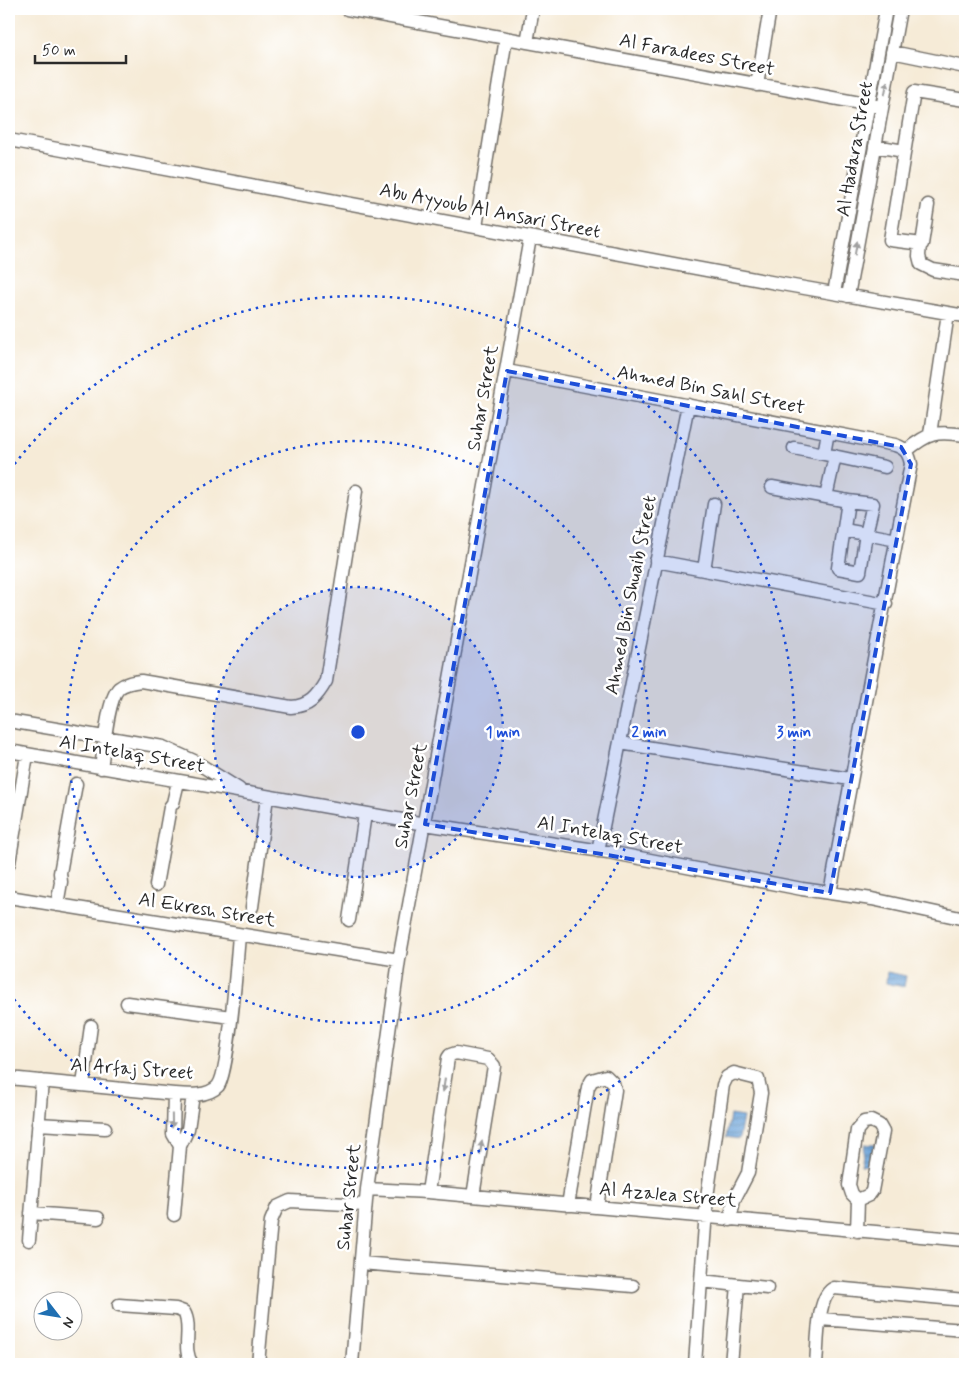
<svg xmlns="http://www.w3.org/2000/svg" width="974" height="1373" font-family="Mynerve,sans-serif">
<defs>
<pattern id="water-rules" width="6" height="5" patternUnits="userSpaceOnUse" patternTransform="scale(1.25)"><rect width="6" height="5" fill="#6ba3d9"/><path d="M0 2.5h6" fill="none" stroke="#5885b0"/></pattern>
</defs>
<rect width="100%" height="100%" fill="#fff"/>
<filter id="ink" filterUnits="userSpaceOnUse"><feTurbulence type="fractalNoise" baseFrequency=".02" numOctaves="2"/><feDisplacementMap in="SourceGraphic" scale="10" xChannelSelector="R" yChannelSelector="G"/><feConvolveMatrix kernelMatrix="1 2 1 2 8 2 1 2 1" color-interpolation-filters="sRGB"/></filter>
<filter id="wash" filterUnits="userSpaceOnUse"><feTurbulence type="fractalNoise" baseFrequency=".0096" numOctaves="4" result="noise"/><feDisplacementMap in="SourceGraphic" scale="20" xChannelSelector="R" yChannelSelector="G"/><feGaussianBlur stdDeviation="1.12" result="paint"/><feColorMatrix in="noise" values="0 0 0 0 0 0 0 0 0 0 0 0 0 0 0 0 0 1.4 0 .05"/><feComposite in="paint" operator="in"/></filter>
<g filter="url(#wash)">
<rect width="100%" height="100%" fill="#f6ebd7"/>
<!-- water -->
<path fill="url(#water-rules)" stroke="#4b6782" d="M 887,972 L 906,976 L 904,987 L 886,983 Z
M 730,1115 L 743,1117 L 739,1139 L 726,1137 Z
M 865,1144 L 876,1145 L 873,1166 L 861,1165 Z"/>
</g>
<g filter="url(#ink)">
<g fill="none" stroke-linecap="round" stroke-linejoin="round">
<!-- minor casing -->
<g stroke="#726e67" stroke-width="15">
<path id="minor" d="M 347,9 L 882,107
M 527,42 L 533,9
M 892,52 L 965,67
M 757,85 L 770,9
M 9,140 L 776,283 L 965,316
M 875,146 L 904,151
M 928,205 L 922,244 L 890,240 L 914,92 L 965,100
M 476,227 L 506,38
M 920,244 L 919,256 L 921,264 L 933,270 L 965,275
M 834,293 L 886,9
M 848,296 L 900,9
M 507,371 L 895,445 C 905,448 909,453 911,464 C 884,607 856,750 830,893
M 828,432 L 824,454 L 885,467
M 930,434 L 948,313
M 794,448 L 824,454
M 906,451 C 929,432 936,431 965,435
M 772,487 L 848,501
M 826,497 L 835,456
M 844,530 L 866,534 L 873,504 L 848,501 L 838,568 L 860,572 L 866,534 L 897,540
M 656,561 L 886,604
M 704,570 L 714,504
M 9,721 L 163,747 L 194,761 L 239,789
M 620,743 L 850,779
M 9,751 L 425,824 L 608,852 L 802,889 L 872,899 L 965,919
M 101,768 C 104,750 107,700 119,688 C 125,683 133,682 141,681 L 291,707 C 309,706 317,697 326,681 L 356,491
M 598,851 L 688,405
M 9,863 L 27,755
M 156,885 L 170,807 L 173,803 L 178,782
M 9,897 L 399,960
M 57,905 L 61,882 L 60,873 L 76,784
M 252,907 L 267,797
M 349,920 L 365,814
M 127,1003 L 231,1017
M 9,1078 L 174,1094 C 187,1095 208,1097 218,1086 C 229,1072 237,959 239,935
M 83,1085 L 91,1026
M 174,1094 L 173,1134 L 180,1146
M 38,1124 L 105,1128
M 367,1189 L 428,1192 L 965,1240
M 428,1192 L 448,1058 L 450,1055 L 456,1053 L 488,1059 L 494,1066 L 473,1196
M 568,1205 L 588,1087 L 592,1080 L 606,1076 L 613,1083 L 615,1090 L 597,1207
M 31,1213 L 98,1218
M 174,1215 L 180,1146 L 188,1129 L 193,1095
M 857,1231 L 858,1200 L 852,1194 L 849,1185 L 857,1130 L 864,1122 L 871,1121 L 879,1125 L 883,1132 L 872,1191 L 869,1195 L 858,1200
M 29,1240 L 42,1081
M 361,1263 L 633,1286
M 701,1281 L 767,1288
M 119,1305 L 176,1309 L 184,1312 C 193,1328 181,1348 192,1364
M 820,1319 L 965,1330
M 258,1364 L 271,1221 L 277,1207 L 290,1201 L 365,1205
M 352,1364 L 367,1189 L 399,960 L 530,238
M 695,1364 L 707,1197 L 723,1085 L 727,1077 L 734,1073 L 758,1079 L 761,1093 L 748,1173 L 734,1200 L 730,1220
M 731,1364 L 738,1285
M 816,1364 C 818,1346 816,1296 834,1288 L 965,1300"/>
</g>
<!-- minor -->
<use href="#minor" stroke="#fff" stroke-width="12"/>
</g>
<!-- one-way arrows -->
<defs><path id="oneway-solid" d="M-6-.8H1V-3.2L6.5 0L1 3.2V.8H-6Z" transform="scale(1.25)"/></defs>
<g fill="#a0a0a0">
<use href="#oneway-solid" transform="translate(886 88) rotate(-79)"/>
<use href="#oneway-solid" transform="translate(856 248) rotate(-80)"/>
<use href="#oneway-solid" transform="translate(444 1085) rotate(98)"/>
<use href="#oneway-solid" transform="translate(172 1121) rotate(89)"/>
<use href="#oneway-solid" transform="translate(481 1148) rotate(-81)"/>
</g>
</g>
<!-- marked area -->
<path fill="#1d4ed8" fill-opacity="0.2" stroke="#1d4ed8" stroke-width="4" stroke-dasharray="10 6" stroke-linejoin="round" d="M 507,371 L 901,447 L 911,464 L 830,893 L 425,824 Z"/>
<!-- distance rings -->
<circle cx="358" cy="732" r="145" fill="#1d4ed8" fill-opacity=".12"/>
<g fill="none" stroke="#1d4ed8" stroke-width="2.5" stroke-dasharray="2.5 5">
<circle cx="358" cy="732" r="145"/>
<circle cx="358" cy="732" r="291"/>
<path d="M10 470A436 436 0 1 1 10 994"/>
</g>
<g text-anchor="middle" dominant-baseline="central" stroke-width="5" stroke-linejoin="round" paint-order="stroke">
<!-- street labels -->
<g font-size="19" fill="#2b2b2b" stroke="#fff">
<text transform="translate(697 55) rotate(11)">Al Faradees Street</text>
<text transform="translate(855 149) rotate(-80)">Al Hadara Street</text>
<text transform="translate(490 211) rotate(11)">Abu Ayyoub Al Ansari Street</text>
<text transform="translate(711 390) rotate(11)">Ahmed Bin Sahl Street</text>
<text transform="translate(483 398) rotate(-80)">Suhar Street</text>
<text transform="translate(631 595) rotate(-79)">Ahmed Bin Shuaib Street</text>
<text transform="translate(132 754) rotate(10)">Al Intelaq Street</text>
<text transform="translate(411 796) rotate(-79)">Suhar Street</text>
<text transform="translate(610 835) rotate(10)">Al Intelaq Street</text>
<text transform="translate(207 910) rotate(9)">Al Ekresh Street</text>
<text transform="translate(132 1069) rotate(4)">Al Arfaj Street</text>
<text transform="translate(668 1195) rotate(5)">Al Azalea Street</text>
<text transform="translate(349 1197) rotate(-84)">Suhar Street</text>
</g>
</g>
<circle cx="358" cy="732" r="8" fill="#1d4ed8" stroke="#fff" stroke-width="2.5"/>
<g font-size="15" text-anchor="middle" font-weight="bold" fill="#1d4ed8" stroke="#fff" stroke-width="5" stroke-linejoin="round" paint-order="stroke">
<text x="503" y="737">1 min</text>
<text x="649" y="737">2 min</text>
<text x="794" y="737">3 min</text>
</g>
<!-- margin -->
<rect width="974" height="1373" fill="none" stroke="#fff" stroke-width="30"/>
<!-- north arrow -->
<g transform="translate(58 1316) rotate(121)"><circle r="24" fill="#ffffff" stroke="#aaaaaa"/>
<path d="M0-4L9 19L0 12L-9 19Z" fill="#1f6fb2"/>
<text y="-8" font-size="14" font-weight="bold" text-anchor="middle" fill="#2b2b2b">N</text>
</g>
<!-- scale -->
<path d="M35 55v8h91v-8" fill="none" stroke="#2b2b2b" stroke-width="2.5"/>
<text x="42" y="55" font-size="15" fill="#2b2b2b" stroke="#ffffff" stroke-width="4" paint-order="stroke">50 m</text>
</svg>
